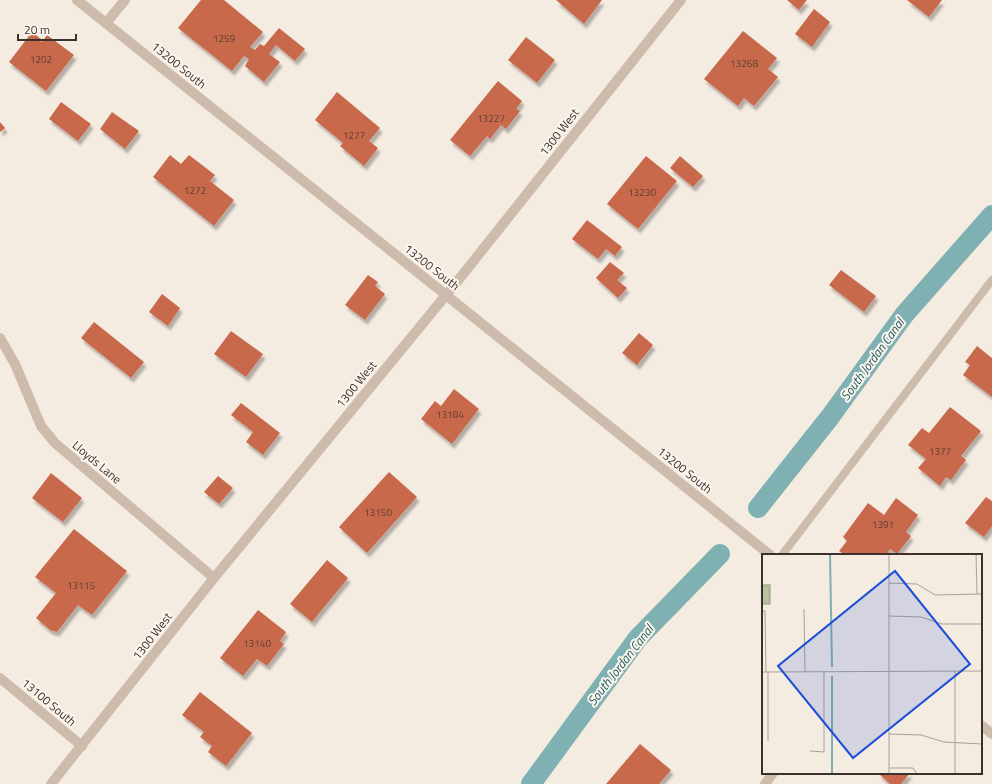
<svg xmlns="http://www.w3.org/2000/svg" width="992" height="784" font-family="'Titillium Web',sans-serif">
<defs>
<filter id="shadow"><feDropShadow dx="2.5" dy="4.5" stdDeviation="1" flood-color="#0004"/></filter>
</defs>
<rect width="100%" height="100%" fill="#f4ebe1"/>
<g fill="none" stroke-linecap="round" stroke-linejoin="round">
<!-- canal -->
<path stroke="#7fb0b2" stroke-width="20" d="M 758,508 L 830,417 L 904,315 L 992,215
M 531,784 L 638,638 L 720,554"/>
</g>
<!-- building -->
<path fill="#c8694b" filter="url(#shadow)" d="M 201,0 L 224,0 L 263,32 L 250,47 L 255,50 L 260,44 L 264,46 L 279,28 L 305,49 L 295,61 L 276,45 L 269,54 L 280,62 L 264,82 L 245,66 L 249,59 L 244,56 L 232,71 L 178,28 Z
M 556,0 L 602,0 L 584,24 Z
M 787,0 L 807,0 L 799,10 Z
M 907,0 L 942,0 L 929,17 Z
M 814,9 L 830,22 L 812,47 L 795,34 Z
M 743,31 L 777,58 L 768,69 L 778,77 L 754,106 L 744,98 L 738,106 L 704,79 Z
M 32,32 L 41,39 L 40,41 L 42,42 L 47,35 L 74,55 L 46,91 L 9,62 Z
M 526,37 L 555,60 L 537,83 L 508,60 Z
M 498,81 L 522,101 L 516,109 L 520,111 L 506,129 L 501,125 L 490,139 L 487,136 L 470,156 L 450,140 Z
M 337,92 L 380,128 L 369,141 L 378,148 L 364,166 L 340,146 L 343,143 L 315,120 Z
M 61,102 L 91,124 L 78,141 L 49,119 Z
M 112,112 L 139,131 L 125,149 L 100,129 Z
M 0,122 L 5,128 L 0,132 Z
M 170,155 L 181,164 L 189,155 L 215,175 L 210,181 L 234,200 L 214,226 L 153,177 Z
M 646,156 L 677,181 L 638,229 L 607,204 Z
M 680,156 L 703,176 L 693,187 L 670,168 Z
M 587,220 L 622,247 L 615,256 L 606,249 L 598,259 L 572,239 Z
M 610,262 L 624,273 L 617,280 L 627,288 L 618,298 L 596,278 Z
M 841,270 L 876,296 L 864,312 L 829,285 Z
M 368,275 L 378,282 L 375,286 L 385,294 L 365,320 L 345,305 Z
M 162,294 L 180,308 L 168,326 L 149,312 Z
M 94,322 L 144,362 L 131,378 L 81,338 Z
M 231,331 L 263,354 L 246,377 L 214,354 Z
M 639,333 L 653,345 L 637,365 L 622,353 Z
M 977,346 L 992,358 L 992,397 L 963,375 L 970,365 L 965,362 Z
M 454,389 L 479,409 L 452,444 L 421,419 L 435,401 L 441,406 Z
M 241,403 L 280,433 L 263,455 L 246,442 L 253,432 L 231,415 Z
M 950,407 L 981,431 L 961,456 L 966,460 L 951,480 L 946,477 L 940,486 L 918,468 L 926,459 L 908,445 L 922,428 L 929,433 Z
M 389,472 L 417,497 L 367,553 L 339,527 Z
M 51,473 L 82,498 L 63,522 L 32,498 Z
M 218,476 L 233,488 L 219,504 L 204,492 Z
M 986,497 L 992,501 L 992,526 L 984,537 L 965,523 Z
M 896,498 L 918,515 L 906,532 L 911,536 L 897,554 L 890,549 L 886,555 L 845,555 L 839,551 L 847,541 L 843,537 L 868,503 L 884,515 Z
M 74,529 L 127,571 L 92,615 L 78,605 L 57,632 L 50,630 L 36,618 L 56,593 L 35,577 Z
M 327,560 L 348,578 L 312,622 L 290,604 Z
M 258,610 L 286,632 L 280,641 L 284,644 L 267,666 L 257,659 L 243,676 L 220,658 Z
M 200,692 L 252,733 L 226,766 L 208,752 L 212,746 L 200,737 L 204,732 L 182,715 Z
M 640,744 L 671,770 L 659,784 L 606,784 Z
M 878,773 L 910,773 L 901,784 L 890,784 Z"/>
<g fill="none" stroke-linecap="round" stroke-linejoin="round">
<!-- service -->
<path stroke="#cdbbac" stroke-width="8" d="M 782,555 L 992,280"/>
<!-- minor -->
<path stroke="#cdbbac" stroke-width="10" d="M 77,0 L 446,295
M 106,23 L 125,0
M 0,338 L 15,364 L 41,426 L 55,443 L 214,578
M 0,678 L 82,746
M 765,784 L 773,773"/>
<!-- tertiary -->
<path stroke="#cdbbac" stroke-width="10" d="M 446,295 L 770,555
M 981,725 L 992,734
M 51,784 L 214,578 L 460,278 L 681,0"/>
</g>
<g text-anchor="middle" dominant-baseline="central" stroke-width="4" stroke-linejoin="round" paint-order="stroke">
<!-- number labels -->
<g font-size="10" fill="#5e3e33">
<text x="224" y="38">1259</text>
<text x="41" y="59">1202</text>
<text x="744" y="63">13268</text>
<text x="491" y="118">13227</text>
<text x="354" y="135">1277</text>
<text x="195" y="190">1272</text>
<text x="642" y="192">13230</text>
<text x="450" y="414">13184</text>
<text x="940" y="451">1377</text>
<text x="378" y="512">13150</text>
<text x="883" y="524">1391</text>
<text x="81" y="585">13115</text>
<text x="257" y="643">13140</text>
</g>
<!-- street labels -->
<g font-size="12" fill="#3b302b" stroke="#fbf5ee">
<text transform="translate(179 65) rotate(39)">13200 South</text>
<text transform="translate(559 132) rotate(-52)">1300 West</text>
<text transform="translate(432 267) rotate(38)">13200 South</text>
<text transform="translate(356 384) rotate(-51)">1300 West</text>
<text transform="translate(97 462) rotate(40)">Lloyds Lane</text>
<text transform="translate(685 470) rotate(39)">13200 South</text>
<text transform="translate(152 636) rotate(-52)">1300 West</text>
<text transform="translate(49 702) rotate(40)">13100 South</text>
</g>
<!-- water labels -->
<g font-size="13" font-style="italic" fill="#1f5a5e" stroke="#fbf5ee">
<text transform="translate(872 359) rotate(-54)">South Jordan Canal</text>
<text transform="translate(620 665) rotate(-52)">South Jordan Canal</text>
</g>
</g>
<!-- overview -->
<g transform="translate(762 554)">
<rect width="220" height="220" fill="#f4ebe1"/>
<path d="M 0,30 L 9,30 L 9,51 L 0,51 Z" fill="#b8c4a0"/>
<path fill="none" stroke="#7fb0b2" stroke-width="2" d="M 68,0 L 70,113M 70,122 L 70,220"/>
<path fill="none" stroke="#aaa098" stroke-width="1" d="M 127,0 L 127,220M 214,0 L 215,40M 127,29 L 155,30 L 173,41 L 220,40M 0,32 L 7,32 L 7,49 L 0,49M 42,55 L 43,118M 0,57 L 3,57 L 4,118M 127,62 L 159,63 L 180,70 L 220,70M 0,118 L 220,117M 6,118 L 6,187M 127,180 L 159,181 L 182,188 L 220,190M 48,197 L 62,198 L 62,118M 127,214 L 151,214 L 155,220M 193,220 L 193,117"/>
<path fill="#1d4ed8" fill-opacity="0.15" stroke="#1d4ed8" stroke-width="2" d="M 133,17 L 208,110 L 91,204 L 16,112 Z"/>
<rect width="220" height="220" fill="none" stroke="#3b302b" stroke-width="2"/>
</g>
<!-- scale -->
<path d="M18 34v6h58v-6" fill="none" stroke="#3b302b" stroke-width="2"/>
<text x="24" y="34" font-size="12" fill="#3b302b" stroke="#fbf5ee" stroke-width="3" paint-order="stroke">20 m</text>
</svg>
